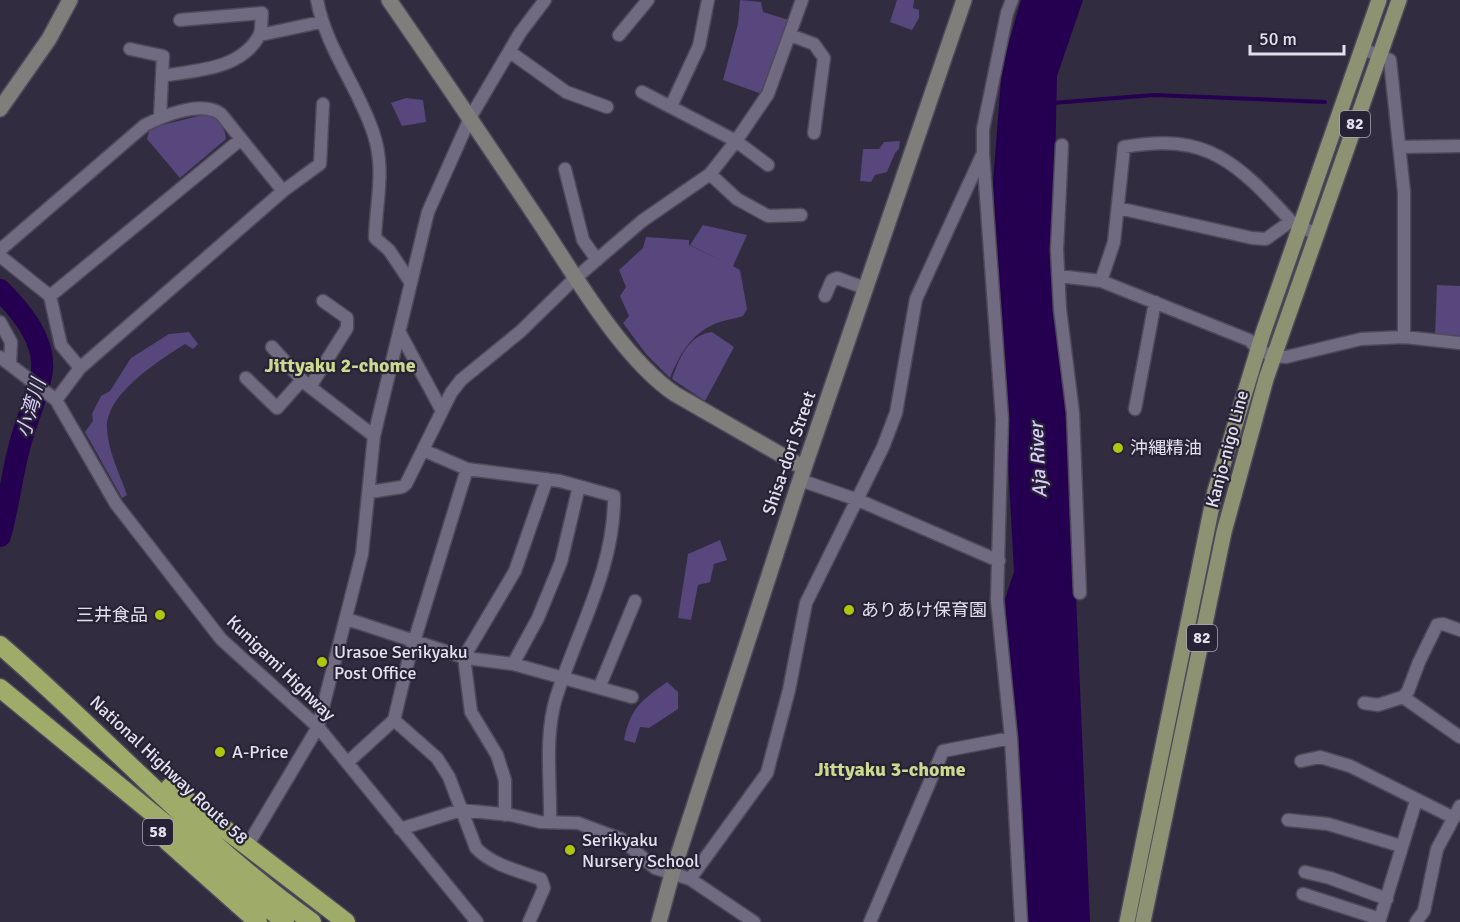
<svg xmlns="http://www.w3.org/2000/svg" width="1460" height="922" font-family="Signika,'Noto Sans JP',sans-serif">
<rect width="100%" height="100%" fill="#312c3f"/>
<!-- green -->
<path fill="#57477d" d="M 740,0 L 761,2 L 763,12 L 789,20 L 762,94 L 723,80 L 738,24 Z
M 897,0 L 914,0 L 913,8 L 919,10 L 919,18 L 912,30 L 890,22 Z
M 406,98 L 423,100 L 426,122 L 402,126 L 391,103 Z
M 206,114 C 218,117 225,127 226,139 L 180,178 L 147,139 L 150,128 Z
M 900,141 L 899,149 L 895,153 L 887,172 L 875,175 L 871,182 L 860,181 L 863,149 L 879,149 L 884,142 Z
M 703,225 L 747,235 L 733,266 L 740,270 L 747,309 L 743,316 C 735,319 728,319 720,322 C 693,331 680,353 670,378 L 646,354 L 623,323 L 629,316 L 620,296 L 626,287 L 619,270 L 643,248 L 646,237 L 689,240 L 689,245 L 726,263 L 690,245 Z
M 1437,285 L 1460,286 L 1460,337 L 1435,335 Z
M 189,332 L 198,344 L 193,349 L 185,344 C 160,360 105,394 107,429 C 108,451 120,475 127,495 L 122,498 L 85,432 L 93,421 L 92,414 L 101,396 L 110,391 L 131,358 L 169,334 Z
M 712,332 L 734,347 L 705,401 L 672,379 C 679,359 688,335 712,332 Z
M 720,540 L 727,560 L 714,564 L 710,582 L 698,585 L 691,620 L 678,618 L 688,554 Z
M 667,682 L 678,692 L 678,709 L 649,728 L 640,727 L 635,743 L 624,740 C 631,707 641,701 667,682 Z"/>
<!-- water -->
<path fill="#250050" d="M 1021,0 L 1083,0 L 1057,76 L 1053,263 L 1069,430 L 1090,922 L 1027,922 L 1005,599 L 1014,572 L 993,182 L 1002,67 Z"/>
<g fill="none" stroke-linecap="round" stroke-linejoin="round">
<!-- stream -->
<path stroke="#250050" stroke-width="4" d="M 1053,103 L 1154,95 L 1325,102"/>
<!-- river -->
<path stroke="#250050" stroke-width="22" d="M 0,290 C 20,310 45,339 42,370 C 39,394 27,418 21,441 C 12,472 9,505 0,536"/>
<!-- street casing -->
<g stroke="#4e495a" stroke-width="15">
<path id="street" d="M 317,0 C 326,48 358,87 373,132 C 386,169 376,201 375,238 L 389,250 L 411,283
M 1012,0 L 1007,13 L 983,129 L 983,153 L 1002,419 L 997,600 L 1011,738 L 1021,922
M 260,35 L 321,22
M 619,35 L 648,0
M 790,35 L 814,44 L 824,58 L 814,133
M 130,49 L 163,56 L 162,76
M 1363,49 L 1390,60 L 1404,192 L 1404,337
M 510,52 L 566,92 L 607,107
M 642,92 L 736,141 L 768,165
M 671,106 L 699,46 L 708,0
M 160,118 L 162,76 C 196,70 240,70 259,36 C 262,31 261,20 262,13 L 180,20
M 1062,145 L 1057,250 L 1060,309 L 1073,413 L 1080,593
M 1400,147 L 1460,146
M 565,169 L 583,240 L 597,260
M 710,174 L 737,199 L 768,216 L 801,215
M 283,191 L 320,164 L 323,104
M 1118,208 L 1252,238 L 1266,239 L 1291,221 L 1299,227 L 1316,233
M 1291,221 C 1237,163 1208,132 1124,147 L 1114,242 L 1101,281 L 1249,340 C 1259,352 1270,357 1286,357 L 1361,339 L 1404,337 L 1460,343
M 0,250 L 145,125 C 165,115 202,100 221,114 L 283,191 L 80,368 L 56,400
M 0,256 L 50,296 L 61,345 L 80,368
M 1059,276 L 1101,281
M 50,296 L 240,140
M 825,296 L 832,280 L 837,278 L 865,288
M 323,301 L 347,318 L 347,328 L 310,387 L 374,436
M 0,322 L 11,342 L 10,364
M 400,333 L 442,411
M 272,347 L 302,380
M 0,357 L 56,400 L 116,504 L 221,639 L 318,727 L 477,922
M 246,378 L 277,408 L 302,380 L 310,387
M 1135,409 L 1155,302
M 423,450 L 467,469 L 560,481 L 614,496 C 615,568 577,631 556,698 C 544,738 551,781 550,822
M 800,480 L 858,500 L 999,561
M 370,492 L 402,487 L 406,484 L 451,393 L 461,380 L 521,331 L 571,282 L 642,221 L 710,174 L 736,141 L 768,94 L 802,0
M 347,619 L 466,658 L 513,664 L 632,697
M 513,664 L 538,618 L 561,562 L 579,486
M 599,688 L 635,601
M 1403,697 L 1460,737
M 1364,703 L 1378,705 L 1403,697 L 1408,691 L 1419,662 L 1437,625 L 1443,624 L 1460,630
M 394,720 L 437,758 L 449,777 L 476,848 C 492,865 519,871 541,879 L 544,888 L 529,922
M 1301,761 L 1320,757 L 1350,766 L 1454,818
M 348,762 L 394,720 L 409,658 L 467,469
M 505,815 L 505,780 L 497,755 L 471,712 L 464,657 L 515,571 L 547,479
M 1288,820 L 1328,824 L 1401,846
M 400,829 L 461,810 L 511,815 L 540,822 L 578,823 L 621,839 L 655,868 L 690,879 L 767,773 L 789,690 L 806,603 L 883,447 L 896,413 L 916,299 L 983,153
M 246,848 L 318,727 L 362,554 L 374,436 L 428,212 L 470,118 L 520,33 L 545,0
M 1305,872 L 1330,878 L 1387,899
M 690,879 L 754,922
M 1303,894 L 1380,919 L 1416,801
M 870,922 L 943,751 L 1011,738
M 1416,922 L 1424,911 L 1437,849 L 1460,806"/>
</g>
<!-- secondary casing -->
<g stroke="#4e495a" stroke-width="18">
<path id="secondary" d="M 389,0 C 440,74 490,148 540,223 C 575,276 623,359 675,394 L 804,468
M 0,109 L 49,39 L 70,0
M 659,922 L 672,874 L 798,486 L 964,0"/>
</g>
<!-- primary casing -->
<g stroke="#4e495a" stroke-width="18">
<path id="primary" d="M 1127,922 L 1215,491 L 1263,333 L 1379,0
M 1143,922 L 1224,532 L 1266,379 L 1399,0"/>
</g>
<!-- highway casing -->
<g stroke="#4e495a" stroke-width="21">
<path id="highway" d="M 0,645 C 105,735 199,842 312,922
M 0,688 L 285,922
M 170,787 L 346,922
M 167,841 L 258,922"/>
</g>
<!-- street -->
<use href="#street" stroke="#716b81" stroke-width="12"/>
<!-- secondary -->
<use href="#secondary" stroke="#7f7e7a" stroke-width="15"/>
<!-- primary -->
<use href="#primary" stroke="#8d9273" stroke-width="15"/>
<!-- highway -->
<use href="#highway" stroke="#9fac69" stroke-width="18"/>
</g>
<!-- markers -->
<g fill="#aec60b" stroke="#272235" stroke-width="2">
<circle cx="1118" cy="448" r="6"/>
<circle cx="849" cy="610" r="6"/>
<circle cx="160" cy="615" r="6"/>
<circle cx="322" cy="662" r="6"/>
<circle cx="220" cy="752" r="6"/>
<circle cx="570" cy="850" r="6"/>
</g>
<g text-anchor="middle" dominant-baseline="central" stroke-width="4.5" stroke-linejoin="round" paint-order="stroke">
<!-- shield labels -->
<g fill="#272235" stroke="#aba7b6" stroke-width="1.5">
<rect x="1340" y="111" width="30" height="26" rx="4.5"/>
<rect x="1187" y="625" width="30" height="26" rx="4.5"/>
<rect x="143" y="819" width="30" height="26" rx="4.5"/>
</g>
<g font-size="16" font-weight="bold" fill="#e3e0ed">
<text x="1355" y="124">82</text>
<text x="1202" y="638">82</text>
<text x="158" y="832">58</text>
</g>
<!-- poi labels -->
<g font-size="18" fill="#e3e0ed" stroke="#272235" text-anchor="start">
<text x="1130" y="448">沖縄精油</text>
<text x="861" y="610">ありあけ保育園</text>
<text x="148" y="615" text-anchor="end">三井食品</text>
<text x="334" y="652">Urasoe Serikyaku<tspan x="334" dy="21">Post Office</tspan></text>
<text x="232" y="752">A-Price</text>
<text x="582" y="840">Serikyaku<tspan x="582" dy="21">Nursery School</tspan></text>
</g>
<!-- street labels -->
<g font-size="18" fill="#e3e0ed" stroke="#272235">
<text transform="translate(1227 449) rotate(-75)">Kanjo-nigo Line</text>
<text transform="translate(789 453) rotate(-71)">Shisa-dori Street</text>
<text transform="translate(281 668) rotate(44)">Kunigami Highway</text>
<text transform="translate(169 770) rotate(43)">National Highway Route 58</text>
</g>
<!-- neighbourhood labels -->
<g font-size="20" font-weight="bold" fill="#cbda8e" stroke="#272235">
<text x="340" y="365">Jittyaku 2-chome</text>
<text x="890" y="769">Jittyaku 3-chome</text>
</g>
<!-- water labels -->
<g font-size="20" font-style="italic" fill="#d8cefb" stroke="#272235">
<text transform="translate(31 408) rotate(-74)">小湾川</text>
<text transform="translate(1038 460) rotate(-93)">Aja River</text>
</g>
</g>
<!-- scale -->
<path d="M1250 45v9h94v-9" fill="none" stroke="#e3e0ed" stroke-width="3"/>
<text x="1259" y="45" font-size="18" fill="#e3e0ed" stroke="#272235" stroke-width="4.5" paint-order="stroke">50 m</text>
</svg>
